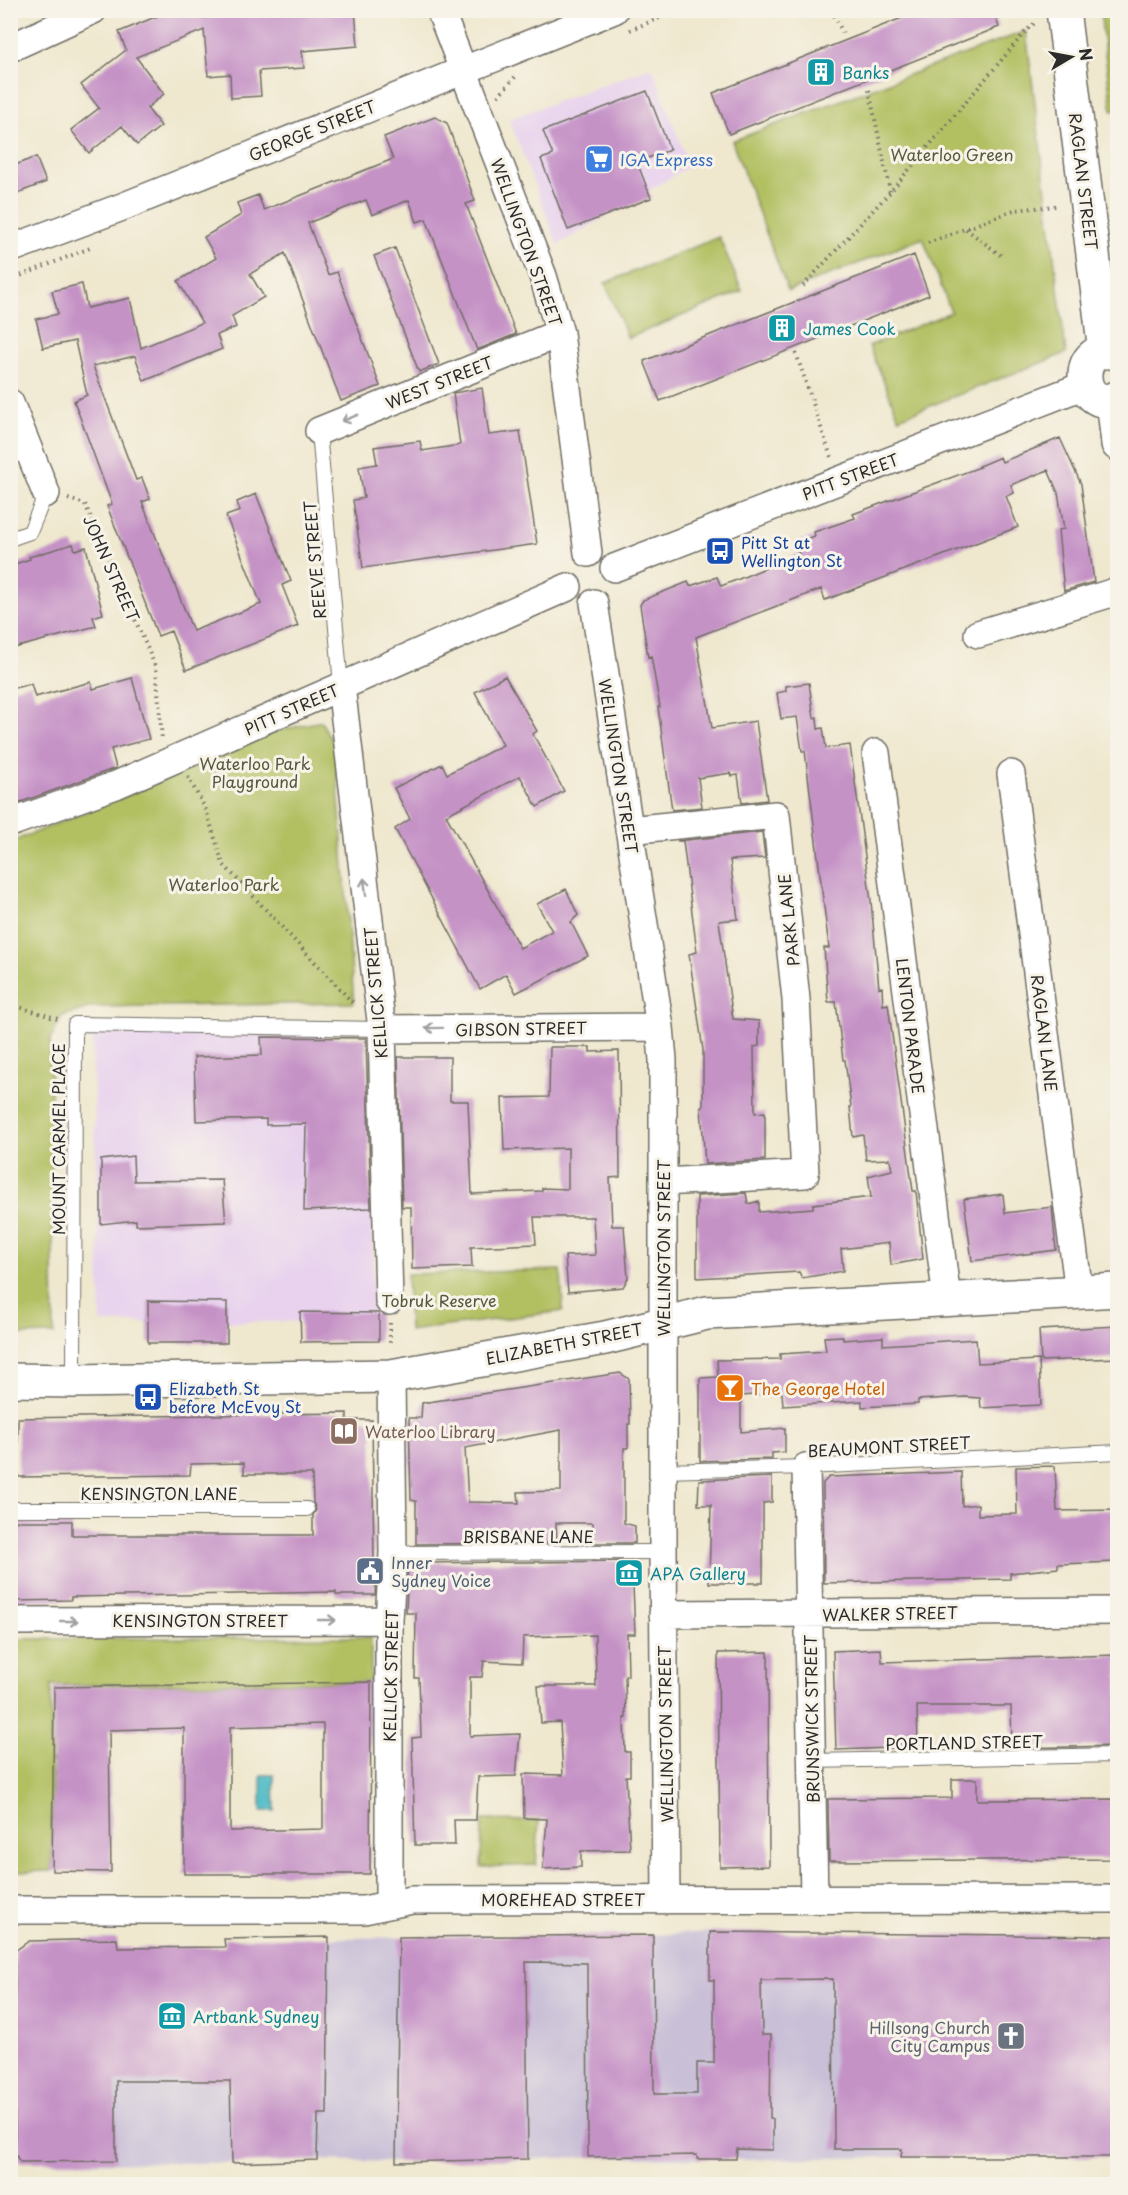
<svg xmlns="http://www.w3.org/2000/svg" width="1128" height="2195" font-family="'Playpen Sans',sans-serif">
<rect width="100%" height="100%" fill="#f7f3e8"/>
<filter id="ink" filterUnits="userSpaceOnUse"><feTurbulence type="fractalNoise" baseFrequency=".0167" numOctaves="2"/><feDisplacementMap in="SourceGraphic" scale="12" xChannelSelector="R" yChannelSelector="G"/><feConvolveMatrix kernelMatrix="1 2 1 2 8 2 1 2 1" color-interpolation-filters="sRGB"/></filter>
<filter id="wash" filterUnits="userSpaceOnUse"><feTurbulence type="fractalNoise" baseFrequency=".008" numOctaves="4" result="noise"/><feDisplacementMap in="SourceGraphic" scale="24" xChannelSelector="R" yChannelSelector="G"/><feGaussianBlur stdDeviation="1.35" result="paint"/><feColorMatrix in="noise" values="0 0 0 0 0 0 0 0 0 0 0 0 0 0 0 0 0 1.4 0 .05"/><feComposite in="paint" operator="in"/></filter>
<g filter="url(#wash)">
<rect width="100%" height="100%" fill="#efe8cf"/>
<!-- built -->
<path fill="#e8d2ee" d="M 652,67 L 689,166 L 558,245 L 509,119 Z
M 318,1028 L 316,1202 L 372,1202 L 373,1321 L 101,1323 L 92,1032 Z"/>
<!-- industrial -->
<path fill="#c9bfd7" d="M 710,1932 L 903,1934 L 901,2157 L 736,2159 L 588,2157 L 396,2162 L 317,2160 L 232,2163 L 20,2162 L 15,2154 L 15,1951 L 29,1941 L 117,1939 L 118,1948 L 225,1947 L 224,1939 L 653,1935 Z"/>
<!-- green -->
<path fill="#b2c062" stroke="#6e7646" stroke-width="1.5" d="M 1100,11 L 1117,11 L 1117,110 L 1112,111 Z
M 1026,31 L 1066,353 L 899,418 L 869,346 L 951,312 L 923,238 L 788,291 L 732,141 Z
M 719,237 L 742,291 L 628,338 L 605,283 Z
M 321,721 L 335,746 L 354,1003 L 92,1007 L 62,1016 L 50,1041 L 54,1334 L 11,1335 L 11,842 L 118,799 L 277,731 Z
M 561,1270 L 563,1311 L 409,1331 L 407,1274 Z
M 371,1637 L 371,1682 L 51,1685 L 52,1871 L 11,1872 L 11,1639 Z
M 482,1820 L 539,1821 L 536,1865 L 481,1867 Z"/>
<!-- water -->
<path fill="#4bbac4" stroke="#3b7278" stroke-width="1.5" d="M 261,1775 L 274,1775 L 275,1811 L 261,1811 Z"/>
<g id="blocks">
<!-- building -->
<path fill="#c592c6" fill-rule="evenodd" d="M 172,10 L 201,10 L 204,18 L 296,10 L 355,10 L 358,46 L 302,51 L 304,68 L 259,71 L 261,96 L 231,98 L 230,74 L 208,76 L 204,30 L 136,57 L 164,94 L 147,108 L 161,126 L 137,145 L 122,126 L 89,153 L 71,130 L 99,108 L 81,85 L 126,50 L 119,32 Z
M 922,10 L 993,10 L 999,27 L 729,134 L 713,93 Z
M 647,91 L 670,150 L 637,162 L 651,198 L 568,230 L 541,159 L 553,155 L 543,131 Z
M 435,117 L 447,123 L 475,201 L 466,204 L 516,334 L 477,350 L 426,219 L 417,222 L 409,200 L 372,215 L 366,200 L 308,223 L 328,275 L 337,272 L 380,386 L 341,401 L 285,253 L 250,274 L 264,297 L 232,316 L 236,327 L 217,335 L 222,349 L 144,381 L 135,356 L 93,366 L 136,480 L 142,478 L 150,499 L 142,502 L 193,631 L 261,604 L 226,516 L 240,511 L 237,502 L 256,494 L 291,581 L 282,585 L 298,626 L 186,670 L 171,631 L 158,636 L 107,506 L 112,504 L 74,401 L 87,395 L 75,341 L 43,348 L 36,319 L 58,314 L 52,291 L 82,284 L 87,308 L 130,298 L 141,348 L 202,323 L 178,281 L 216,258 L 204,237 L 241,215 L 237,203 L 258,195 L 264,210 L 393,159 L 384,137 Z
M 36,157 L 46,182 L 10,196 L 10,167 Z
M 395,248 L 439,364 L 419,372 L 374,256 Z
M 914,255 L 929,295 L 660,401 L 644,361 Z
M 482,388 L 489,435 L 520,431 L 537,544 L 363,568 L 353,500 L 364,498 L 359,467 L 377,464 L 374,447 L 420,441 L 422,451 L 460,445 L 453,393 Z
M 1060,438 L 1081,484 L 1094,582 L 1064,591 L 1058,530 L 1064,529 L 1058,493 L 1048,470 L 1011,485 L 1014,493 L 1006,496 L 1018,527 L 825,600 L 821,589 L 696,637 L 712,728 L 756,721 L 767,800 L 742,803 L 738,775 L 732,776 L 731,773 L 698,778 L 702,807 L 672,810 L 658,707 L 660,707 L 651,656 L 648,657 L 640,605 L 643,600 L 688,582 L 690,586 L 717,577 L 721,586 L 739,579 L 799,554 L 795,543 L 815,536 L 814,532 L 855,518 L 853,514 L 980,467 L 979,466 L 1000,457 L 1002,462 Z
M 73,544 L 75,550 L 86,547 L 103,614 L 93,617 L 96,626 L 14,648 L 10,634 L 10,568 L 16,567 L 15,564 L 30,559 L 29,557 Z
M 505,676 L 537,731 L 533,734 L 564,791 L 537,807 L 520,776 L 446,815 L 520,948 L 552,931 L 537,904 L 566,889 L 578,915 L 571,922 L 588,956 L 516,993 L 506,974 L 480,989 L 395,829 L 410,819 L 394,788 L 442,764 L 447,774 L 503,745 L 475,692 Z
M 132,678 L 149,739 L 111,749 L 116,768 L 10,806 L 10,689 L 31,684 L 35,697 L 91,682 L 93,689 Z
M 809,683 L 814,718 L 817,717 L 818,729 L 823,728 L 826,748 L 850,745 L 871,901 L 879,988 L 882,987 L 883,1005 L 888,1004 L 913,1191 L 916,1191 L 923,1259 L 891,1265 L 889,1243 L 841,1249 L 843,1271 L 802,1278 L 799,1272 L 697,1278 L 697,1196 L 746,1193 L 748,1204 L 759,1201 L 759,1212 L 813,1208 L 813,1204 L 871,1197 L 868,1176 L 892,1170 L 890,1159 L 866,1160 L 863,1135 L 853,1137 L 850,1107 L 851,1107 L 845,1060 L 843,1060 L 836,1002 L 828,1002 L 824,948 L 829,948 L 805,751 L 802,751 L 797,717 L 781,719 L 777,693 L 786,691 L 786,686 Z
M 762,832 L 765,858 L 730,860 L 738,919 L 719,921 L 733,1019 L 759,1021 L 759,1046 L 754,1047 L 755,1113 L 765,1112 L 765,1160 L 705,1164 L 701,1107 L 703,1107 L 703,1050 L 689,954 L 697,952 L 683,841 L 677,841 Z
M 261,1037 L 366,1038 L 371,1208 L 304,1211 L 306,1124 L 266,1125 L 266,1119 L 196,1121 L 194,1057 L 262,1055 Z
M 550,1047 L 590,1047 L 590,1052 L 619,1051 L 620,1177 L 610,1178 L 612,1226 L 624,1226 L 628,1278 L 623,1287 L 568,1292 L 565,1256 L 595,1255 L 593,1217 L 534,1217 L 536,1244 L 471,1247 L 472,1267 L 412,1269 L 411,1207 L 402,1207 L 398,1057 L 450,1057 L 450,1101 L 468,1101 L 472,1194 L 542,1191 L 542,1188 L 568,1189 L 568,1148 L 504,1150 L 502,1098 L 549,1097 Z
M 133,1156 L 134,1181 L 222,1180 L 226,1222 L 136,1225 L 136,1220 L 101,1224 L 101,1160 Z
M 1003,1194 L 1005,1213 L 1052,1207 L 1056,1250 L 972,1261 L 964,1199 Z
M 148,1301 L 227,1302 L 227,1343 L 148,1343 Z
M 300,1312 L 379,1313 L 379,1341 L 301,1342 Z
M 1118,1326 L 1118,1358 L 1041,1361 L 1039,1330 Z
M 843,1336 L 843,1340 L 883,1337 L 883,1345 L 976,1339 L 978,1363 L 1039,1360 L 1041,1405 L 981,1408 L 980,1398 L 965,1397 L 918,1400 L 918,1404 L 862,1407 L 862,1401 L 783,1406 L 782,1393 L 741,1396 L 741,1432 L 785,1428 L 785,1452 L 772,1453 L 772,1459 L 700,1461 L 700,1378 L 718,1377 L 717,1360 L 780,1359 L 780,1354 L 826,1351 L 824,1337 Z
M 620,1373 L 629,1379 L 630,1424 L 628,1424 L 628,1448 L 624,1448 L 624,1523 L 635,1526 L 635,1543 L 593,1543 L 593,1523 L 556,1523 L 557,1543 L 416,1544 L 416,1501 L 411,1500 L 409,1418 L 421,1418 L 422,1403 ZM 561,1430 L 561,1491 L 518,1492 L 519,1503 L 468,1502 L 465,1448 Z
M 347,1413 L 347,1420 L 372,1420 L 374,1563 L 377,1563 L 375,1595 L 336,1595 L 336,1592 L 71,1597 L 71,1600 L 12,1601 L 14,1521 L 72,1521 L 72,1535 L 313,1535 L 313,1515 L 316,1510 L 313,1502 L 312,1474 L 244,1474 L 244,1463 L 191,1464 L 190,1475 L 18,1477 L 18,1418 Z
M 1055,1466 L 1057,1511 L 1118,1510 L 1118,1562 L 1058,1564 L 1058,1568 L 1010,1573 L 1010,1579 L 824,1583 L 823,1483 L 829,1477 L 961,1472 L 962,1506 L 978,1504 L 978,1515 L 1017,1514 L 1016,1467 Z
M 772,1477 L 772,1502 L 763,1503 L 763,1583 L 709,1583 L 711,1505 L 698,1505 L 699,1480 Z
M 632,1561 L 635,1634 L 627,1634 L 628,1676 L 625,1676 L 626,1718 L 624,1718 L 625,1752 L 630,1752 L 630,1776 L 626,1776 L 630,1850 L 581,1851 L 581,1867 L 543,1869 L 547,1819 L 524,1818 L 523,1774 L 563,1775 L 560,1722 L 541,1723 L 538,1686 L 596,1686 L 595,1635 L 523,1637 L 522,1663 L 484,1661 L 482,1677 L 470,1677 L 470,1736 L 520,1734 L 516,1776 L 478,1777 L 476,1820 L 454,1820 L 455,1845 L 415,1845 L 412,1738 L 421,1737 L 419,1678 L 415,1678 L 416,1613 L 406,1613 L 408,1563 Z
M 881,1649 L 882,1662 L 1118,1655 L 1118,1746 L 1012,1748 L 1011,1706 L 917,1706 L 918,1747 L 836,1750 L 833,1651 Z
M 768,1652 L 769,1866 L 720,1867 L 718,1653 Z
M 371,1682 L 370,1874 L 184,1874 L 184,1728 L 109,1730 L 111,1872 L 52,1871 L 54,1687 ZM 323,1724 L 323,1829 L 230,1831 L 230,1727 Z
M 952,1779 L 977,1779 L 977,1800 L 1118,1799 L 1118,1859 L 829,1861 L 828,1799 L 952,1798 Z
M 710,1932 L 1118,1936 L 1118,2157 L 901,2157 L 902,2149 L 834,2149 L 833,1979 L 761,1980 L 762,2035 L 771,2035 L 770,2119 L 773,2119 L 773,2150 L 737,2149 L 736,2159 L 697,2159 L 697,2155 L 588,2157 L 587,1963 L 526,1962 L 528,2159 L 396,2162 L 399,1937 L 653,1935 L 654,2094 L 697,2094 L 697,2063 L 714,2063 L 714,1980 L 710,1980 Z
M 329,1937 L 327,2114 L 318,2114 L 317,2160 L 232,2163 L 230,2081 L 116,2081 L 116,2161 L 20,2162 L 15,2154 L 15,1951 L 29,1941 L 117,1939 L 118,1948 L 225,1947 L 224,1939 Z"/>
</g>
</g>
<g filter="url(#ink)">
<use href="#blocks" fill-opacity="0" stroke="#706d64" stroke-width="1.5"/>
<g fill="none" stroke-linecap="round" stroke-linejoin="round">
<!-- lane casing -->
<g stroke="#706d64" stroke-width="16">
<path id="lane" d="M 319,431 L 341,686
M 10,539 L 30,532 L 46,493
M 74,1381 L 75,1024 L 382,1029
M 663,1471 L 806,1467 L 1118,1452
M 10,1509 L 307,1509
M 393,1553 L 663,1552
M 812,1761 L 1118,1755"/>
</g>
<!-- street casing -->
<g stroke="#706d64" stroke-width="30">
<path id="street" d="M 440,10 L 543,276 L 560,333 L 588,553
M 10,48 L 93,10
M 10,249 L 122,207 L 614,10
M 10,403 L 46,493
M 319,431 L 560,333
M 614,568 L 1085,385
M 594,603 L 660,1027 L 663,1060 L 663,1552 L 666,1899
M 978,634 L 1118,591
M 341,686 L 382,1029 L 389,1301
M 876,753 L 947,1299
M 1011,774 L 1079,1292
M 10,823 L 116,785 L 568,587
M 629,830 L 776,815 L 796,999 L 805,1174 L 663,1182
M 382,1029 L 660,1027
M 806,1467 L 814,1899
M 663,1614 L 1118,1611
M 10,1621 L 389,1620
M 389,1904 L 389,1620 L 393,1553 L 391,1376
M 10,1910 L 364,1910 L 412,1900 L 1118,1899"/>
</g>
<!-- secondary casing -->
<g stroke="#706d64" stroke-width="36">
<path id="secondary" d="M 1063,10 L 1105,352
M 1118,354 C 1074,337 1074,415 1118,398
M 1113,399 L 1118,444
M 10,1380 L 74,1381 L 391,1376 L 605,1338 L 707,1313 L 1118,1290"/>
</g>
<!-- path -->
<path stroke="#706d64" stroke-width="4" stroke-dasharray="1.5 4.5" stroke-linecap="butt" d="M 832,10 L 844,36
M 630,30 L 679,10
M 869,90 L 890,191
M 498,96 L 515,77
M 966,229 L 1003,257
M 928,243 L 1014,210 L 1056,206
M 10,280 L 90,248
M 803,286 L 890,192 L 1026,31 L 1036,22
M 796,353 L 832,460
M 68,499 L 85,504 L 156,668 L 162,739
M 188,777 L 206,810 L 223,864 L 355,1005
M 10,1004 L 58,1019
M 390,1323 L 390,1343"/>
<!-- lane -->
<use href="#lane" stroke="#fff" stroke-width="14"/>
<!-- street -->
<use href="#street" stroke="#fff" stroke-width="27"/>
<!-- secondary -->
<use href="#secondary" stroke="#fff" stroke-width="33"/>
</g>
<!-- one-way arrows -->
<defs><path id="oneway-shaft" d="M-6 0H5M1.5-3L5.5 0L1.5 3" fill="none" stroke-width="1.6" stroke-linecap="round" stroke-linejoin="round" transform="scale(1.5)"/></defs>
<g stroke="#a0a0a0">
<use href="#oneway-shaft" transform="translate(350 418) rotate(158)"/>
<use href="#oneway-shaft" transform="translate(365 887) rotate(-97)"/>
<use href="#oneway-shaft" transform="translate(434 1028) rotate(179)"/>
<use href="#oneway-shaft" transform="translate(327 1620)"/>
<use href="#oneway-shaft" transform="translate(69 1621)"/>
</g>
</g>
<!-- icons -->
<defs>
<g id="building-square" transform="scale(1.5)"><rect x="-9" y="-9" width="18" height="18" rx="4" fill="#0f9aa8" stroke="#f7f3e8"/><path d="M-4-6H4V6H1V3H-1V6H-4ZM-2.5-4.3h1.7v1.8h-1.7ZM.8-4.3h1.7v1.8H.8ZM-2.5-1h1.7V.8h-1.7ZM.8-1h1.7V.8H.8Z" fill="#fff"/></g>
<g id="supermarket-square" transform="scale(1.5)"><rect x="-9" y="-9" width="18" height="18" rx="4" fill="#3f7fe0" stroke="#f7f3e8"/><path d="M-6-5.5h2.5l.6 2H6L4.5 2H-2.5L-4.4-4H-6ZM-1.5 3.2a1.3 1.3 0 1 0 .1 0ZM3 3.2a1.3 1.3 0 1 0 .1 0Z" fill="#fff"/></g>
<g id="bus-square" transform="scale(1.5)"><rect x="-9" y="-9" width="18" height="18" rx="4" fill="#1a4fb4" stroke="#f7f3e8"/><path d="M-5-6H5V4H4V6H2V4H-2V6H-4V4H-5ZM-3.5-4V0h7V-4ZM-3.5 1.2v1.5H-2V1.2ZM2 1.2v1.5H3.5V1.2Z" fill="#fff"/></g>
<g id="bar-square" transform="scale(1.5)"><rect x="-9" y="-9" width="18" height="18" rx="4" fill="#e8710a" stroke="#f7f3e8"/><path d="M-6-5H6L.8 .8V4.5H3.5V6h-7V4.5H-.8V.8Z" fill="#fff"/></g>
<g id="library-square" transform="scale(1.5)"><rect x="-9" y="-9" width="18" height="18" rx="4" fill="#8d6e63" stroke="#f7f3e8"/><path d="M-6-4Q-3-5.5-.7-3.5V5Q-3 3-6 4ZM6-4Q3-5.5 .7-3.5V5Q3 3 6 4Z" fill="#fff"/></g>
<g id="civic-square" transform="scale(1.5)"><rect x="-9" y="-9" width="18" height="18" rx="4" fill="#5c6f8a" stroke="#f7f3e8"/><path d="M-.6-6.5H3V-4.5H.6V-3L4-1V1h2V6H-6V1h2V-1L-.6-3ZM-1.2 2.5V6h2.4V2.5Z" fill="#fff"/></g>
<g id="museum-square" transform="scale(1.5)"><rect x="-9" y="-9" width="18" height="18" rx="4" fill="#0f9aa8" stroke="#f7f3e8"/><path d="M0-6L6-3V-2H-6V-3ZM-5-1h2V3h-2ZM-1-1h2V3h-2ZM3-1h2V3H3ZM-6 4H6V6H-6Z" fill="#fff"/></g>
<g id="church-square" transform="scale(1.5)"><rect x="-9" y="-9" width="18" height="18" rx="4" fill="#6b7280" stroke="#f7f3e8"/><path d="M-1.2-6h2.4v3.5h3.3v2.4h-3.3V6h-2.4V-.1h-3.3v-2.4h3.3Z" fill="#fff"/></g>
</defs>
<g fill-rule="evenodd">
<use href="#building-square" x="821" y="72"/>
<use href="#supermarket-square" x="599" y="159"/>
<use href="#building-square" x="782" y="328"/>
<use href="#bus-square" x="720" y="551"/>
<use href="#bar-square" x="730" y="1388"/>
<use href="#bus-square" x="148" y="1397"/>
<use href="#library-square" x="344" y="1431"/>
<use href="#civic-square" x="370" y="1571"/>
<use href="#museum-square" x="629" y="1573"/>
<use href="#museum-square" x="172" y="2016"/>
<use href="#church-square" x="1011" y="2036"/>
</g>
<g text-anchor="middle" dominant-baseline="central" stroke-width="6" stroke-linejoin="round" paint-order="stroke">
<!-- culture labels -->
<g font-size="16" fill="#0d838f" stroke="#f7f3e8" text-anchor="start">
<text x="842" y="72">Banks</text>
<text x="803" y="328">James Cook</text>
<text x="650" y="1573">APA Gallery</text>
<text x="193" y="2016">Artbank Sydney</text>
</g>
<!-- street labels -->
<g font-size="16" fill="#2b2b2b" stroke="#f7f3e8">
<text transform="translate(312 130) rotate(-22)">GEORGE STREET</text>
<text transform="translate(1084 181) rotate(83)">RAGLAN STREET</text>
<text transform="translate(527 242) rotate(70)">WELLINGTON STREET</text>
<text transform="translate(439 382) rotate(-22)">WEST STREET</text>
<text transform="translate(850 476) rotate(-21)">PITT STREET</text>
<text transform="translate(314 560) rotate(-95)">REEVE STREET</text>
<text transform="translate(112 568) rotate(66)">JOHN STREET</text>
<text transform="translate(291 709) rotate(-24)">PITT STREET</text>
<text transform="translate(619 766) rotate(81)">WELLINGTON STREET</text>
<text transform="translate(788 920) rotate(-96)">PARK LANE</text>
<text transform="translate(375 993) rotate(-95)">KELLICK STREET</text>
<text transform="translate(911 1026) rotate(83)">LENTON PARADE</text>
<text transform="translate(521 1028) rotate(-1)">GIBSON STREET</text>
<text transform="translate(1045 1033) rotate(83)">RAGLAN LANE</text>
<text transform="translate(58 1139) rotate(-90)">MOUNT CARMEL PLACE</text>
<text transform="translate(663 1248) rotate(-90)">WELLINGTON STREET</text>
<text transform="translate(564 1343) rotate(-11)">ELIZABETH STREET</text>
<text transform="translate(889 1446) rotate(-3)">BEAUMONT STREET</text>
<text x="159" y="1493">KENSINGTON LANE</text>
<text x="528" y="1536">BRISBANE LANE</text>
<text transform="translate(890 1613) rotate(-1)">WALKER STREET</text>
<text x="200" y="1620">KENSINGTON STREET</text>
<text transform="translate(390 1676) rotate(-89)">KELLICK STREET</text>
<text transform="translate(811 1719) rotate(-91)">BRUNSWICK STREET</text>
<text transform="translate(665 1734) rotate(-91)">WELLINGTON STREET</text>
<text transform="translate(964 1742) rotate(-1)">PORTLAND STREET</text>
<text x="563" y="1899">MOREHEAD STREET</text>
</g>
<!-- park labels -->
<g font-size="16" fill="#54583c" stroke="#f7f3e8">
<text x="952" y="154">Waterloo Green</text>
<text x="255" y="763">Waterloo Park<tspan x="255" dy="18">Playground</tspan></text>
<text x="224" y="884">Waterloo Park</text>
<text x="439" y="1300">Tobruk Reserve</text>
</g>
<!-- shop labels -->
<g font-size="16" fill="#366cbe" stroke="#f7f3e8" text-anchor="start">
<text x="620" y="159">IGA Express</text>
</g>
<!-- transit labels -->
<g font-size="16" fill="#164399" stroke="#f7f3e8" text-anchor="start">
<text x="741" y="542">Pitt St at<tspan x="741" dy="18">Wellington St</tspan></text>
<text x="169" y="1388">Elizabeth St<tspan x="169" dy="18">before McEvoy St</tspan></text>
</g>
<!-- food labels -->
<g font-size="16" fill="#c56008" stroke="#f7f3e8" text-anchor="start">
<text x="751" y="1388">The George Hotel</text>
</g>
<!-- education labels -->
<g font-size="16" fill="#785e54" stroke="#f7f3e8" text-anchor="start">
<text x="365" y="1431">Waterloo Library</text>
</g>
<!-- service labels -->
<g font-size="16" fill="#4e5e75" stroke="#f7f3e8" text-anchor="start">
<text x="391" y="1562">Inner<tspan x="391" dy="18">Sydney Voice</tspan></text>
</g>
<!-- worship labels -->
<g font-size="16" fill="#5b616d" stroke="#f7f3e8" text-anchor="end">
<text x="990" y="2027">Hillsong Church<tspan x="990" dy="18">City Campus</tspan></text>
</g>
</g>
<!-- margin -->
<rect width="1128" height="2195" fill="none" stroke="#f7f3e8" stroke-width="36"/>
<!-- north arrow -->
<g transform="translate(1071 57) rotate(80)" stroke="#f7f3e8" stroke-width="4.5" paint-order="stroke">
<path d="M0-4.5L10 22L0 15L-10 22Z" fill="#2b2b2b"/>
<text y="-9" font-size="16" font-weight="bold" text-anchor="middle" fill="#2b2b2b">N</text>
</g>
</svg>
